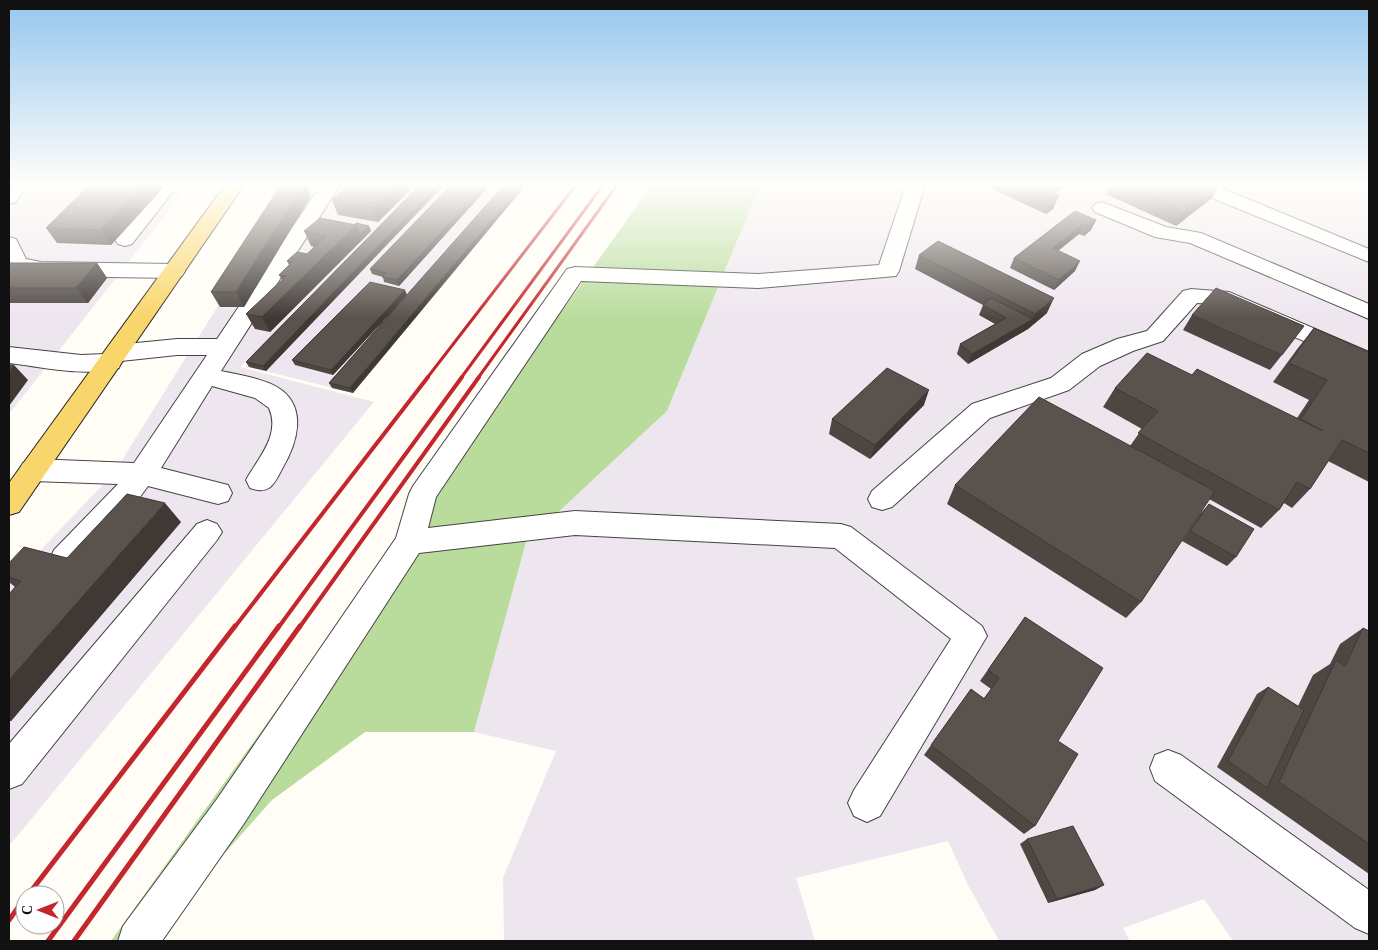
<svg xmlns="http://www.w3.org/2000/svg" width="1378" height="950" font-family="Georgia,serif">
<rect width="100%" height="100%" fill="#fffdf5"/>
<!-- industrial -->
<path fill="#eee6ef" d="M 9,185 L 189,185 L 9,414 Z
M 293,185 L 423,185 L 240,367 L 374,402 L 9,846 L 9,583 L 114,473 Z
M 427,185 L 526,185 L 353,393 L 249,367 Z
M 760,185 L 1369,185 L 1369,941 L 1233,941 L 1204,899 L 1123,928 L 1130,941 L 999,941 L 967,883 L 948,841 L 796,878 L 815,941 L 504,941 L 503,878 L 556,751 L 474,732 L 526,542 L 667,411 Z"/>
<!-- forest -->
<path fill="#b9dc9c" d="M 652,185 L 760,185 L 667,411 L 526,542 L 474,732 L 365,732 L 272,800 L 166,919 L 154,941 L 111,941 Z"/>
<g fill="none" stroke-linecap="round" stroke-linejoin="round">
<!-- minor casing -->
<g stroke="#444" stroke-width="2">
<path id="minor" d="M 9,185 L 27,185 L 16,202 L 9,204 Z
M 159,185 L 178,185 L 132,244 L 125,246 L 118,244 L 115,240 L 118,236 Z
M 321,185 L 340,185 L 221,371 C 239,375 261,378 277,387 C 309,406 297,444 282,469 C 279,475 274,485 269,488 C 262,492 257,490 250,488 L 246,480 C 258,458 281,435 269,408 L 255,398 L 212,386 L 161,468 L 228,485 L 232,493 L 228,501 L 218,504 L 148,486 L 137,501 L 76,568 L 65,572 L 54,568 L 50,559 L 54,550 L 118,484 L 33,481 L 23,477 L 19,470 L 23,463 L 33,459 L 134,463 L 207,355 L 177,355 L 121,361 L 119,368 C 84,377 43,367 9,363 L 9,347 L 81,355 L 105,354 L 108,347 L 116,345 L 177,339 L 217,339 Z
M 906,185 L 925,185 L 899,271 L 896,276 L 758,288 L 581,281 L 436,497 L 428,528 L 575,511 L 841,524 L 851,527 L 982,626 L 987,636 L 880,816 L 867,822 L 854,816 L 848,803 L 854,790 L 951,639 L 835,548 L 575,535 L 419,553 L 243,825 L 162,941 L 118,941 L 123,926 L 217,799 L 396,538 L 409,494 L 413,486 L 567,269 L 575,267 L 758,274 L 879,265 Z
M 1188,185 L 1214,185 L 1369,249 L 1369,262 L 1190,189 Z
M 1102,202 L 1166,227 L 1201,233 L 1369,304 L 1369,319 L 1190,243 L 1155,237 L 1095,212 L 1092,208 L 1095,204 Z
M 9,237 L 16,239 L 26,259 L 41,262 L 174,264 L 182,266 L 185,271 L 182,276 L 174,278 L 41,276 L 9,269 Z
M 1191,289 L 1229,292 L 1369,352 L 1369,369 L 1218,304 L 1197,303 L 1163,341 L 1133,351 L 1100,366 L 1069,390 L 990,418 L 892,507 L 882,510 L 872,507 L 868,499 L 872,491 L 972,404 L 1051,378 L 1082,354 L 1117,339 L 1147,331 L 1183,291 Z
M 207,520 L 217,524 L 222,532 L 217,540 L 22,784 L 9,789 L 9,744 L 197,524 Z
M 1168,750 L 1181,755 L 1369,890 L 1369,934 L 1355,928 L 1155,781 L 1150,768 L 1155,755 Z"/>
</g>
<!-- major casing -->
<g stroke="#222" stroke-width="2">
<path id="major" d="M 225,185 L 244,185 L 19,512 L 9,515 L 9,483 Z"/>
</g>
<!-- minor -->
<use href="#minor" fill="#fff" fill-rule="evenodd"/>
<!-- major -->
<use href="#major" fill="#f9d66b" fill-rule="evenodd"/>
<!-- rail-far2 -->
<path stroke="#c4262e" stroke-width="3" d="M 427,378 L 576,185
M 461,378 L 603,185
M 478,378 L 617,185"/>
<!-- rail-far1 -->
<path stroke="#c4262e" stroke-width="4" d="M 234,628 L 428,377
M 278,628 L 462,377
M 299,628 L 479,377"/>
<!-- rail -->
<path stroke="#c4262e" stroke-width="5" d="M 28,895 L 235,626
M 9,920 L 25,898
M 48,941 L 279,626
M 74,941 L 300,626"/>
</g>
<!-- wall -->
<path fill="#4d4742" d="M 90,185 L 162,185 L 163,188 L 111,245 L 57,243 L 46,228 Z
M 420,185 L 444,185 L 266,371 L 249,367 L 246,362 Z
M 451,185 L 490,185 L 399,286 L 384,282 L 383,277 L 372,274 L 370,269 Z
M 983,185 L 1066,185 L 1055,193 L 1059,195 L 1053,209 L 1046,214 Z
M 1110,185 L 1219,185 L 1212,198 L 1176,226 L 1106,194 Z
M 409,191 L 378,222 L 338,215 L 332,200 Z
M 311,196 L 244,307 L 220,307 L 211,292 Z
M 1075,211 L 1096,220 L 1091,230 L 1084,236 L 1079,234 L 1058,251 L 1075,271 L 1054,290 L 1010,268 L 1014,258 Z
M 304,231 L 371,231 L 270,332 L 255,329 L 246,314 L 282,280 L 279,275 L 289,265 L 287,261 L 307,254 L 314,247 L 311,246 Z
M 919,255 L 1047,313 L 1028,329 L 968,364 L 957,354 L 960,344 L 995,324 L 979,315 L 983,305 L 915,269 Z
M 9,263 L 97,263 L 107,278 L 88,303 L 9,303 Z
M 405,290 L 353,393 L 332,388 L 329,383 L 397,306 L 333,375 L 295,365 L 292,360 Z
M 1192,315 L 1282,355 L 1270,370 L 1183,330 Z
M 1314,328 L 1369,352 L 1369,482 L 1328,461 L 1310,489 L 1292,508 L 1284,503 L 1279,510 L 1261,528 L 1209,499 L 1141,602 L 1126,618 L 947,504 L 955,485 L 1130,446 L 1142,429 L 1103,407 L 1115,388 L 1192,375 L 1297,418 L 1309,400 L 1273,382 L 1298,348 Z
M 924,405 L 870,459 L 829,434 L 832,419 Z
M 1209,504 L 1236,557 L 1227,566 L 1182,541 L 1200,514 Z
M 181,522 L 11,721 L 9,721 L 9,594 L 15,587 L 9,582 L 9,563 L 67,558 Z
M 1025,617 L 1058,741 L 1035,826 L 1024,834 L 924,755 L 971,689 L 984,698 L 991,689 L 980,681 Z
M 1363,628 L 1369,631 L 1369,874 L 1217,767 L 1257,694 L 1268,687 L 1298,706 L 1313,675 L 1330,664 L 1340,644 Z
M 1027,839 L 1104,885 L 1095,890 L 1048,903 L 1020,844 Z"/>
<!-- shaded-wall -->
<path fill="#3f3936" d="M 9,185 L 14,185 L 9,190 Z
M 143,185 L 162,185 L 163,188 L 111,245 L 100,230 Z
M 297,185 L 307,185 L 311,196 L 244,307 L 236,292 Z
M 396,185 L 407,185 L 409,191 L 378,222 L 373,208 Z
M 437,185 L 444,185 L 266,371 L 263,366 Z
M 485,185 L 490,185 L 399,286 L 397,280 Z
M 521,185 L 526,185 L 353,393 L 350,388 Z
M 1035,185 L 1046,185 L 1045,189 Z
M 1058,185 L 1066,185 L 1055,193 Z
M 1218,185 L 1219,185 L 1212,198 L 1176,226 L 1184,211 Z
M 1059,195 L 1053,209 L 1046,214 L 1052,199 Z
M 1096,220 L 1091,230 L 1084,236 L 1088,226 Z
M 1083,224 L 1079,234 L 1049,258 L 1053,248 Z
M 356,225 L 369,226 L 371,231 L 270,332 L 262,317 Z
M 1080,261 L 1075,271 L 1054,290 L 1059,280 Z
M 97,263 L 107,278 L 88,303 L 76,288 Z
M 405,290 L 407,295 L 333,375 L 331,370 Z
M 1054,298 L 1047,313 L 1028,329 L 968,364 L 972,354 L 1033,319 L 1035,314 Z
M 14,365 L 28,380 L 9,406 L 9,372 Z
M 929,390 L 924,405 L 870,459 L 875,445 Z
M 165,503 L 181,522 L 11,721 L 9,720 L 9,680 Z
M 1104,885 L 1095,890 L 1048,903 L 1057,899 Z"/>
<!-- building -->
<path fill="#5a524d" stroke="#3f3936" d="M 90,185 L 143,185 L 100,230 L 46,228 Z
M 281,185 L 303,185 L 236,292 L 211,292 Z
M 348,185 L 396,185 L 373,208 L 332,200 Z
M 420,185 L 437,185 L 263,366 L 246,362 Z
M 451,185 L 485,185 L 397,280 L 382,277 L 386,273 L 370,269 Z
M 504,185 L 521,185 L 350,388 L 329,383 Z
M 1020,185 L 1037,185 L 1059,195 L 1052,199 Z
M 1125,185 L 1218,185 L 1184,211 Z
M 1075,211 L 1096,220 L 1088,226 L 1083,224 L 1053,248 L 1080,261 L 1059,280 L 1014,258 Z
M 320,218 L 356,225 L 262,317 L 246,314 L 286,276 L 279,275 L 292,262 L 287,261 L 297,252 L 307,254 L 326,236 L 304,231 Z
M 356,223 L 369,226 L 360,235 L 356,225 L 355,225 Z
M 938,241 L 1054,298 L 1035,314 L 919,255 Z
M 9,263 L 97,263 L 76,288 L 9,288 Z
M 370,282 L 405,290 L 331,370 L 292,360 Z
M 1216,288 L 1304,326 L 1282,355 L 1192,315 Z
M 991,298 L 1033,319 L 972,354 L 960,344 L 1006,318 L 983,305 Z
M 1314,328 L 1369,352 L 1369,453 L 1342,440 L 1310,489 L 1297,482 L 1279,510 L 1138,433 L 1158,411 L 1115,388 L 1147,353 L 1192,375 L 1197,369 L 1323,431 L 1301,419 L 1327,380 L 1289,363 Z
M 9,365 L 14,365 L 9,372 Z
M 887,368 L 929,390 L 875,445 L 832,419 Z
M 1039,397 L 1215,491 L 1141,602 L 955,485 Z
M 127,494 L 165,503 L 9,680 L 9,594 L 21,581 L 9,577 L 9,563 L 24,547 L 67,558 Z
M 1209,504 L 1254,529 L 1236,557 L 1190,531 Z
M 1025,617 L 1103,668 L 1058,741 L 1078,754 L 1035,826 L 931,745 L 971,689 L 984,699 L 999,678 L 988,670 Z
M 1363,628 L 1369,631 L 1369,844 L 1279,782 L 1336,660 L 1345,666 Z
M 1268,687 L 1304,710 L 1267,788 L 1228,761 Z
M 1073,826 L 1104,885 L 1057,899 L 1027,839 Z"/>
<!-- sky -->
<linearGradient id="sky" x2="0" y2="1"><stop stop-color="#95c6ee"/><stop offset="0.58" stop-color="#fffefa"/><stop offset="1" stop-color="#fffefa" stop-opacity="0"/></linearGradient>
<rect width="1378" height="318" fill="url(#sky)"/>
<!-- border -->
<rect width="1378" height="950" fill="none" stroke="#111111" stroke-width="20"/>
<!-- north arrow -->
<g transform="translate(40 910) rotate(270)"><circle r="24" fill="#ffffff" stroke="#a0a0a0"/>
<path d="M0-4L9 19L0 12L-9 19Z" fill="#c4262e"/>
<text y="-8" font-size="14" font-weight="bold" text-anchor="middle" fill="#111111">С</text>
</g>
</svg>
